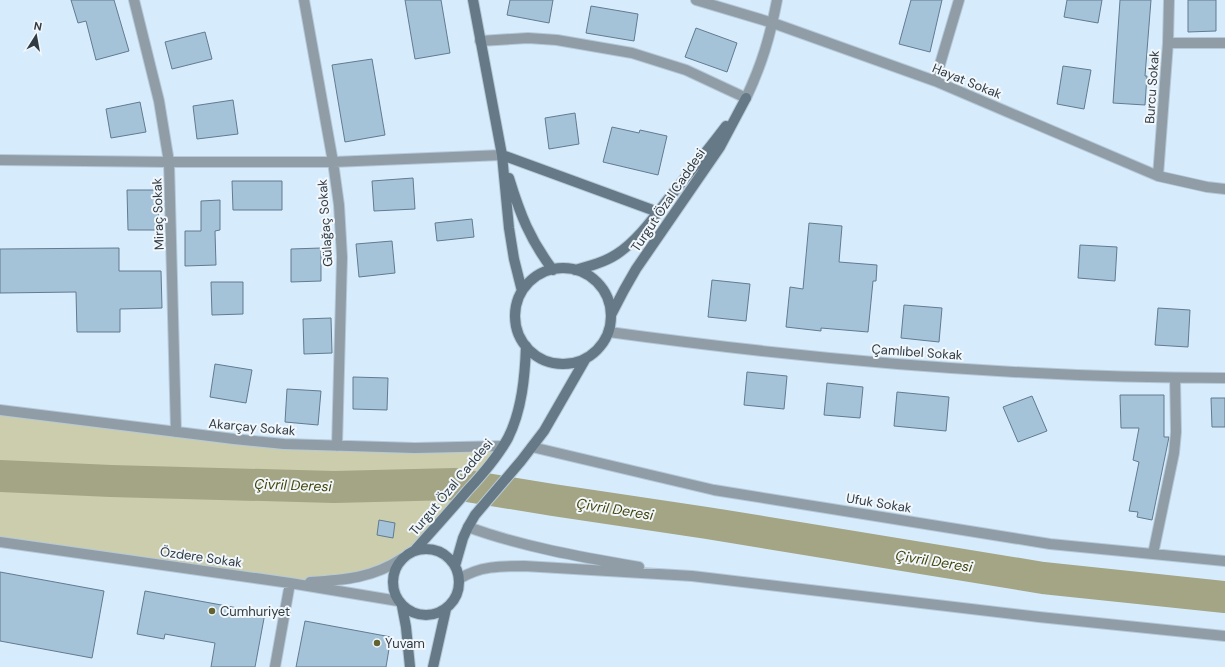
<svg xmlns="http://www.w3.org/2000/svg" width="1225" height="667" font-family="'DM Sans',sans-serif">
<rect width="100%" height="100%" fill="#d6ecfd"/>
<!-- green -->
<path fill="#cbcdad" d="M 0,410 L 234,439 L 503,446 L 414,551 L 385,569 L 290,583 L 0,542 Z"/>
<g fill="none" stroke-linecap="round" stroke-linejoin="round">
<!-- river -->
<path stroke="#a4a585" stroke-width="32" d="M 0,476 L 111,481 L 334,487 L 455,484 L 553,500 L 707,523 L 1043,578 L 1225,597"/>
</g>
<!-- building -->
<path fill="#a4c2d8" stroke="#627b8e" d="M 71,0 L 114,0 L 129,51 L 96,60 L 86,21 L 78,23 Z
M 405,0 L 441,0 L 450,53 L 415,59 Z
M 510,0 L 553,0 L 549,23 L 507,15 Z
M 911,0 L 942,0 L 930,52 L 899,44 Z
M 1067,0 L 1102,0 L 1098,23 L 1064,17 Z
M 1120,0 L 1151,0 L 1145,76 L 1147,76 L 1145,105 L 1113,103 Z
M 1188,0 L 1216,0 L 1216,31 L 1188,32 Z
M 591,6 L 638,14 L 634,41 L 586,33 Z
M 696,28 L 737,43 L 727,72 L 685,57 Z
M 205,32 L 212,59 L 172,69 L 165,42 Z
M 372,59 L 385,135 L 345,142 L 332,65 Z
M 1063,66 L 1091,70 L 1084,109 L 1057,104 Z
M 233,100 L 238,134 L 197,139 L 193,106 Z
M 140,102 L 146,132 L 111,138 L 106,109 Z
M 575,113 L 579,144 L 549,149 L 545,118 Z
M 612,127 L 639,133 L 640,130 L 667,136 L 658,175 L 603,162 Z
M 413,178 L 415,209 L 374,211 L 372,181 Z
M 232,181 L 282,181 L 282,210 L 233,210 Z
M 127,190 L 158,190 L 159,230 L 128,230 Z
M 220,200 L 220,230 L 215,231 L 216,265 L 185,266 L 185,231 L 201,231 L 201,201 Z
M 472,219 L 474,237 L 437,241 L 435,223 Z
M 809,223 L 842,226 L 839,262 L 877,265 L 876,281 L 873,281 L 868,332 L 821,328 L 821,331 L 786,327 L 790,287 L 803,289 Z
M 392,241 L 395,273 L 359,277 L 356,244 Z
M 1080,245 L 1117,247 L 1115,281 L 1078,278 Z
M 119,248 L 119,271 L 161,271 L 162,308 L 120,309 L 120,332 L 77,332 L 76,292 L 0,293 L 0,249 Z
M 321,248 L 321,281 L 291,282 L 291,249 Z
M 712,280 L 750,284 L 746,321 L 708,317 Z
M 211,282 L 243,282 L 243,314 L 212,315 Z
M 904,305 L 942,308 L 939,342 L 901,338 Z
M 1158,308 L 1190,310 L 1188,347 L 1155,345 Z
M 331,318 L 332,353 L 304,354 L 303,319 Z
M 215,364 L 252,370 L 246,403 L 210,397 Z
M 747,372 L 787,376 L 784,409 L 744,405 Z
M 353,377 L 388,378 L 387,410 L 353,409 Z
M 827,383 L 863,387 L 860,418 L 824,415 Z
M 287,389 L 321,391 L 318,425 L 285,422 Z
M 897,392 L 949,397 L 946,431 L 894,426 Z
M 1120,395 L 1164,395 L 1164,437 L 1169,437 L 1152,520 L 1137,517 L 1138,512 L 1129,511 L 1139,462 L 1133,460 L 1139,428 L 1121,428 Z
M 1032,396 L 1047,431 L 1018,442 L 1003,407 Z
M 1211,398 L 1225,398 L 1225,427 L 1212,427 Z
M 379,520 L 395,523 L 393,538 L 377,535 Z
M 0,572 L 104,591 L 92,658 L 0,641 Z
M 145,591 L 265,613 L 255,667 L 211,667 L 215,643 L 165,634 L 164,639 L 137,634 Z
M 305,621 L 391,637 L 386,667 L 296,667 Z"/>
<g fill="none" stroke-linecap="round" stroke-linejoin="round">
<!-- street casing -->
<g stroke="#b5c9d8" stroke-width="12">
<path id="street" d="M 134,0 L 159,101 L 169,162 L 176,432
M 304,0 L 333,162 L 339,205 L 342,257 L 337,446
M 696,0 L 773,23 L 935,81 L 1158,176 L 1207,187 L 1225,189
M 480,41 L 528,38 L 557,40 L 632,53 L 686,70 L 746,98 C 762,64 770,37 777,0
M 1168,43 L 1225,43
M 935,81 L 959,0
M 0,160 L 169,162 L 333,162 L 502,155
M 1158,176 L 1168,43 L 1169,0
M 609,332 C 813,360 1019,378 1225,378
M 0,410 L 234,439 L 284,444 L 415,448 L 503,446
M 532,447 L 714,490 L 1050,544 L 1225,561
M 468,527 C 523,547 581,557 639,567
M 0,542 L 290,583 L 398,601
M 1153,554 L 1174,453 L 1176,432 L 1175,378
M 459,579 C 479,566 501,566 524,566 L 692,576 L 1039,617 L 1225,636
M 310,582 C 345,580 373,578 403,558
M 275,667 L 290,583"/>
</g>
<!-- secondary casing -->
<g stroke="#b5c9d8" stroke-width="12">
<path id="secondary" d="M 473,0 L 502,155 L 509,228 L 514,259 L 522,291
M 502,155 L 658,212
M 509,178 C 520,214 530,240 553,270
M515 316a48 48 0 1 1 96 0a48 48 0 1 1-96 0Z
M 575,270 C 590,266 605,262 617,254 C 638,240 654,217 669,198 C 688,174 708,150 726,126
M 611,315 L 624,290 L 636,269 L 720,147 L 746,98
M393 582a33 33 0 1 1 66 0a33 33 0 1 1-66 0Z
M 414,551 C 432,531 450,511 467,491 C 482,475 497,458 508,438 C 522,410 525,376 526,346
M 455,566 L 463,538 L 468,527 L 475,515 L 521,461 L 544,431 L 586,358
M 402,606 L 406,627 L 410,667
M 433,667 L 446,609"/>
</g>
<!-- street -->
<use href="#street" stroke="#909da7" stroke-width="10"/>
<!-- secondary -->
<use href="#secondary" stroke="#667987" stroke-width="10"/>
</g>
<!-- markers -->
<g fill="#626330" stroke="#f1f7fb" stroke-width="1.5">
<circle cx="212" cy="611" r="4"/>
<circle cx="377" cy="643" r="4"/>
</g>
<g text-anchor="middle" dominant-baseline="central" stroke-width="4" stroke-linejoin="round" paint-order="stroke">
<!-- street labels -->
<g font-size="13" fill="#303b44" stroke="#f1f7fb">
<text transform="translate(967 81) rotate(22)">Hayat Sokak</text>
<text transform="translate(1152 87) rotate(-86)">Burcu Sokak</text>
<text transform="translate(668 200) rotate(-56)">Turgut Özal Caddesi</text>
<text transform="translate(158 214) rotate(-92)">Miraç Sokak</text>
<text transform="translate(325 223) rotate(-94)">Gülağaç Sokak</text>
<text transform="translate(917 352) rotate(4)">Çamlıbel Sokak</text>
<text transform="translate(252 427) rotate(5)">Akarçay Sokak</text>
<text transform="translate(451 487) rotate(-50)">Turgut Özal Caddesi</text>
<text transform="translate(879 503) rotate(9)">Ufuk Sokak</text>
<text transform="translate(201 557) rotate(8)">Özdere Sokak</text>
</g>
<!-- poi labels -->
<g font-size="13" fill="#303b44" stroke="#f1f7fb" text-anchor="start">
<text x="220" y="611">Cumhuriyet</text>
<text x="385" y="643">Yuvam</text>
</g>
<!-- water labels -->
<g font-size="14" font-style="italic" fill="#434409" stroke="#f1f7fb">
<text transform="translate(293 485) rotate(2)">Çivril Deresi</text>
<text transform="translate(615 509) rotate(9)">Çivril Deresi</text>
<text transform="translate(934 561) rotate(9)">Çivril Deresi</text>
</g>
</g>
<!-- north arrow -->
<g transform="translate(36 36) rotate(11)" stroke="#f1f7fb" stroke-width="3" paint-order="stroke">
<path d="M0-3L7 15L0 10L-7 15Z" fill="#303b44"/>
<text y="-6" font-size="11" font-weight="bold" text-anchor="middle" fill="#303b44">N</text>
</g>
</svg>
